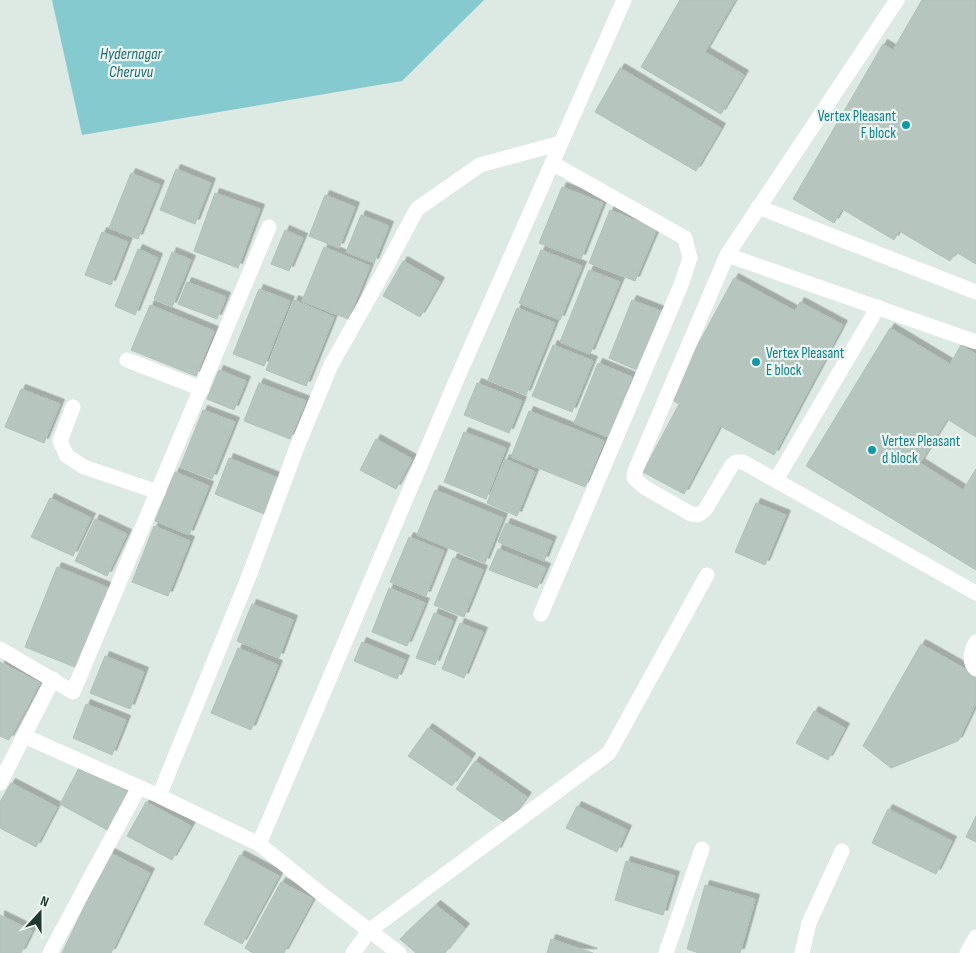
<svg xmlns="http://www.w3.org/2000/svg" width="976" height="953" font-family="'Sofia Sans Condensed',sans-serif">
<defs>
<filter id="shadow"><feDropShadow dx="4.5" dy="-4.5" stdDeviation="0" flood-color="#0004"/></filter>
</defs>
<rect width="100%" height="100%" fill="#dde9e3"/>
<!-- water -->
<path fill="#85cace" d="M 52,0 L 484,0 L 402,81 L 82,135 Z"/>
<!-- building -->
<path fill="#b6c6be" stroke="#b0c2b9" filter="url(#shadow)" d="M 680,0 L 735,0 L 705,52 L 744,75 L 721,114 L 641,67 Z
M 922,0 L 976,0 L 976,264 L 956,252 L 950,261 L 899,231 L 894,240 L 842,209 L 834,223 L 793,199 L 883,44 L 893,50 Z
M 620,68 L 721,128 L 696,171 L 595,112 Z
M 176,169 L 211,183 L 195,224 L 160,210 Z
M 131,173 L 160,185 L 138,239 L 109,228 Z
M 562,187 L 603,203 L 581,259 L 539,243 Z
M 215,193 L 260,209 L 238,268 L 194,251 Z
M 325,195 L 355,207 L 339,248 L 309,236 Z
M 610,210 L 657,229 L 635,281 L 589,263 Z
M 361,215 L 389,226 L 374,263 L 346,252 Z
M 285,230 L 303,238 L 289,271 L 271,264 Z
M 102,232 L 128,242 L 111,285 L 85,275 Z
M 324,247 L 370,266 L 348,319 L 302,301 Z
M 138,249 L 158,258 L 135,315 L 115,306 Z
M 541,250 L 582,266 L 560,320 L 519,303 Z
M 172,252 L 191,260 L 172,307 L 154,299 Z
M 403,261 L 440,282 L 420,317 L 383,296 Z
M 589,270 L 620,282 L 590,354 L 560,342 Z
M 734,278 L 795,311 L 800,302 L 843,325 L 774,455 L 720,426 L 684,494 L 643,472 L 679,404 L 669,398 Z
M 187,282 L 226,297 L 217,319 L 178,304 Z
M 259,289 L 290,301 L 264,366 L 233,354 Z
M 294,300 L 334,317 L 306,386 L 266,370 Z
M 632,300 L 663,312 L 639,371 L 609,358 Z
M 150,305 L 214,331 L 196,376 L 131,350 Z
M 517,308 L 555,323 L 526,395 L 488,380 Z
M 890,328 L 950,364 L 961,345 L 976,354 L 976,437 L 947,419 L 920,463 L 963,490 L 976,469 L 976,570 L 806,466 Z
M 553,345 L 593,361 L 572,412 L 532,396 Z
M 598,363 L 632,377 L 608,437 L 574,423 Z
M 219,370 L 246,381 L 234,410 L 207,399 Z
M 259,383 L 306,401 L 290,439 L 244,421 Z
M 477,383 L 522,401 L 509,433 L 464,415 Z
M 21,389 L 60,404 L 44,443 L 5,427 Z
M 203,410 L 235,422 L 212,479 L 180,467 Z
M 529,411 L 604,441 L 585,487 L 511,457 Z
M 464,432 L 506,448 L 486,499 L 444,482 Z
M 376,439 L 412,459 L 396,489 L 360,470 Z
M 229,458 L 278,478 L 264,514 L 215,494 Z
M 505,459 L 535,472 L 517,516 L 487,503 Z
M 175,472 L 209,486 L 189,535 L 155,521 Z
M 435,490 L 503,518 L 485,563 L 417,535 Z
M 50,498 L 91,518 L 73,556 L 31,537 Z
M 756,503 L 786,515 L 765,565 L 735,552 Z
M 95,519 L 127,534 L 107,576 L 75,561 Z
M 506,523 L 552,541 L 544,561 L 498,542 Z
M 154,526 L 190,541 L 168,596 L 132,582 Z
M 409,537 L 444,551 L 426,596 L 390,582 Z
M 498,549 L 546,568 L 537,588 L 489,570 Z
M 453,558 L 483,570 L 464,617 L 434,605 Z
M 57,567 L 109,588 L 77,668 L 25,647 Z
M 389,588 L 425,603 L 407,646 L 372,632 Z
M 252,604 L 293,620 L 279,658 L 237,641 Z
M 434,613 L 453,621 L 435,665 L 416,658 Z
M 460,623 L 483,632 L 464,678 L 442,669 Z
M 362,642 L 405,660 L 397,679 L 354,661 Z
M 921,644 L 976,675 L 976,703 L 958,741 L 891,768 L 863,746 Z
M 238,648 L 278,665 L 251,730 L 211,713 Z
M 105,656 L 144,672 L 130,709 L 90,693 Z
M 0,662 L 40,683 L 9,740 L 0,736 Z
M 86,704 L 126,720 L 112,755 L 73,738 Z
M 814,711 L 845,728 L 828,760 L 796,743 Z
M 428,728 L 471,758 L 452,786 L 408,756 Z
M 475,761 L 527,797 L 507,824 L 456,789 Z
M 80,766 L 130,793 L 109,831 L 60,804 Z
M 11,783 L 57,807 L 36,847 L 0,828 L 0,802 Z
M 146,802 L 191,826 L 172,860 L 127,836 Z
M 577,806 L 627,830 L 617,852 L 566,828 Z
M 888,809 L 952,841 L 936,874 L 872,843 Z
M 976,816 L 976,842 L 966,837 Z
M 110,853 L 150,873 L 111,953 L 62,953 Z
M 240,855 L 279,876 L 242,944 L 204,924 Z
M 626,861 L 675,876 L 663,915 L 615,900 Z
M 281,882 L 313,899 L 284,953 L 253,953 L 245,948 Z
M 705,885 L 755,899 L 740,953 L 699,953 L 687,949 Z
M 436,905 L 465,928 L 445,953 L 416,953 L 400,939 Z
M 0,915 L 32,931 L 21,953 L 0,953 Z
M 551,939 L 593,953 L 547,953 Z"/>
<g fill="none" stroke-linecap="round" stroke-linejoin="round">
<!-- minor -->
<path stroke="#fff" stroke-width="15" d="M 897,0 L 727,255 L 635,471 L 634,478 L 644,487 L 691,514 L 698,515 L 705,510 L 732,465 L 736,462 L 743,462 L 976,593
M 758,207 L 976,292
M 727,255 L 976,342
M 127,360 L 202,389
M 73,407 L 60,441 L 67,456 L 84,467 L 158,492
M 776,480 L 878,307
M 541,614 L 681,285 L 690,258 L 685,238 L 552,163
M 976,642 C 971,651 968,661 976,669
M 0,649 L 73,692 L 269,227
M 24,736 L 159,796 L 259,844 L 325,897 L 399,953
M 0,783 L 53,679
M 159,796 L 249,576 L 297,447 L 331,365 L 379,280 L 417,209 L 480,165 L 561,143
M 259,844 L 456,381 L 624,0
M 50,953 L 139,787
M 353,953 L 370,930 L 609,753 L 707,575
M 666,953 L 702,849
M 802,953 L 809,923 L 842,851
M 967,953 L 976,937"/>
</g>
<!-- markers -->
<g fill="#0f9aa8" stroke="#edf6f1" stroke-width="2">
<circle cx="906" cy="125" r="5"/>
<circle cx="756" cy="362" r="5"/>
<circle cx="872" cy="450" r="5"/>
</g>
<g text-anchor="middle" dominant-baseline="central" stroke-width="4.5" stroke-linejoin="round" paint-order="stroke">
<!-- culture labels -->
<g font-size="15" fill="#0d838f" stroke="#edf6f1" text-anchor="start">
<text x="896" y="116" text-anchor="end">Vertex Pleasant<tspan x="896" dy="17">F block</tspan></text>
<text x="766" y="353">Vertex Pleasant<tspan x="766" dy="17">E block</tspan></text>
<text x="882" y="441">Vertex Pleasant<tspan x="882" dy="17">d block</tspan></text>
</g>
<!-- water labels -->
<g font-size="16" font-style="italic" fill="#1b6c72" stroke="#edf6f1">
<text x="131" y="54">Hydernagar<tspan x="131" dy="18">Cheruvu</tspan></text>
</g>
</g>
<!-- north arrow -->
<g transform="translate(40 913) rotate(21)" stroke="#edf6f1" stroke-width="4" paint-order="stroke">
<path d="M0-4L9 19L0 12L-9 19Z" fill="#1f382f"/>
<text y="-8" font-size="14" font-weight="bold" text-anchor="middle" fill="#1f382f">N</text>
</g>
</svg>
